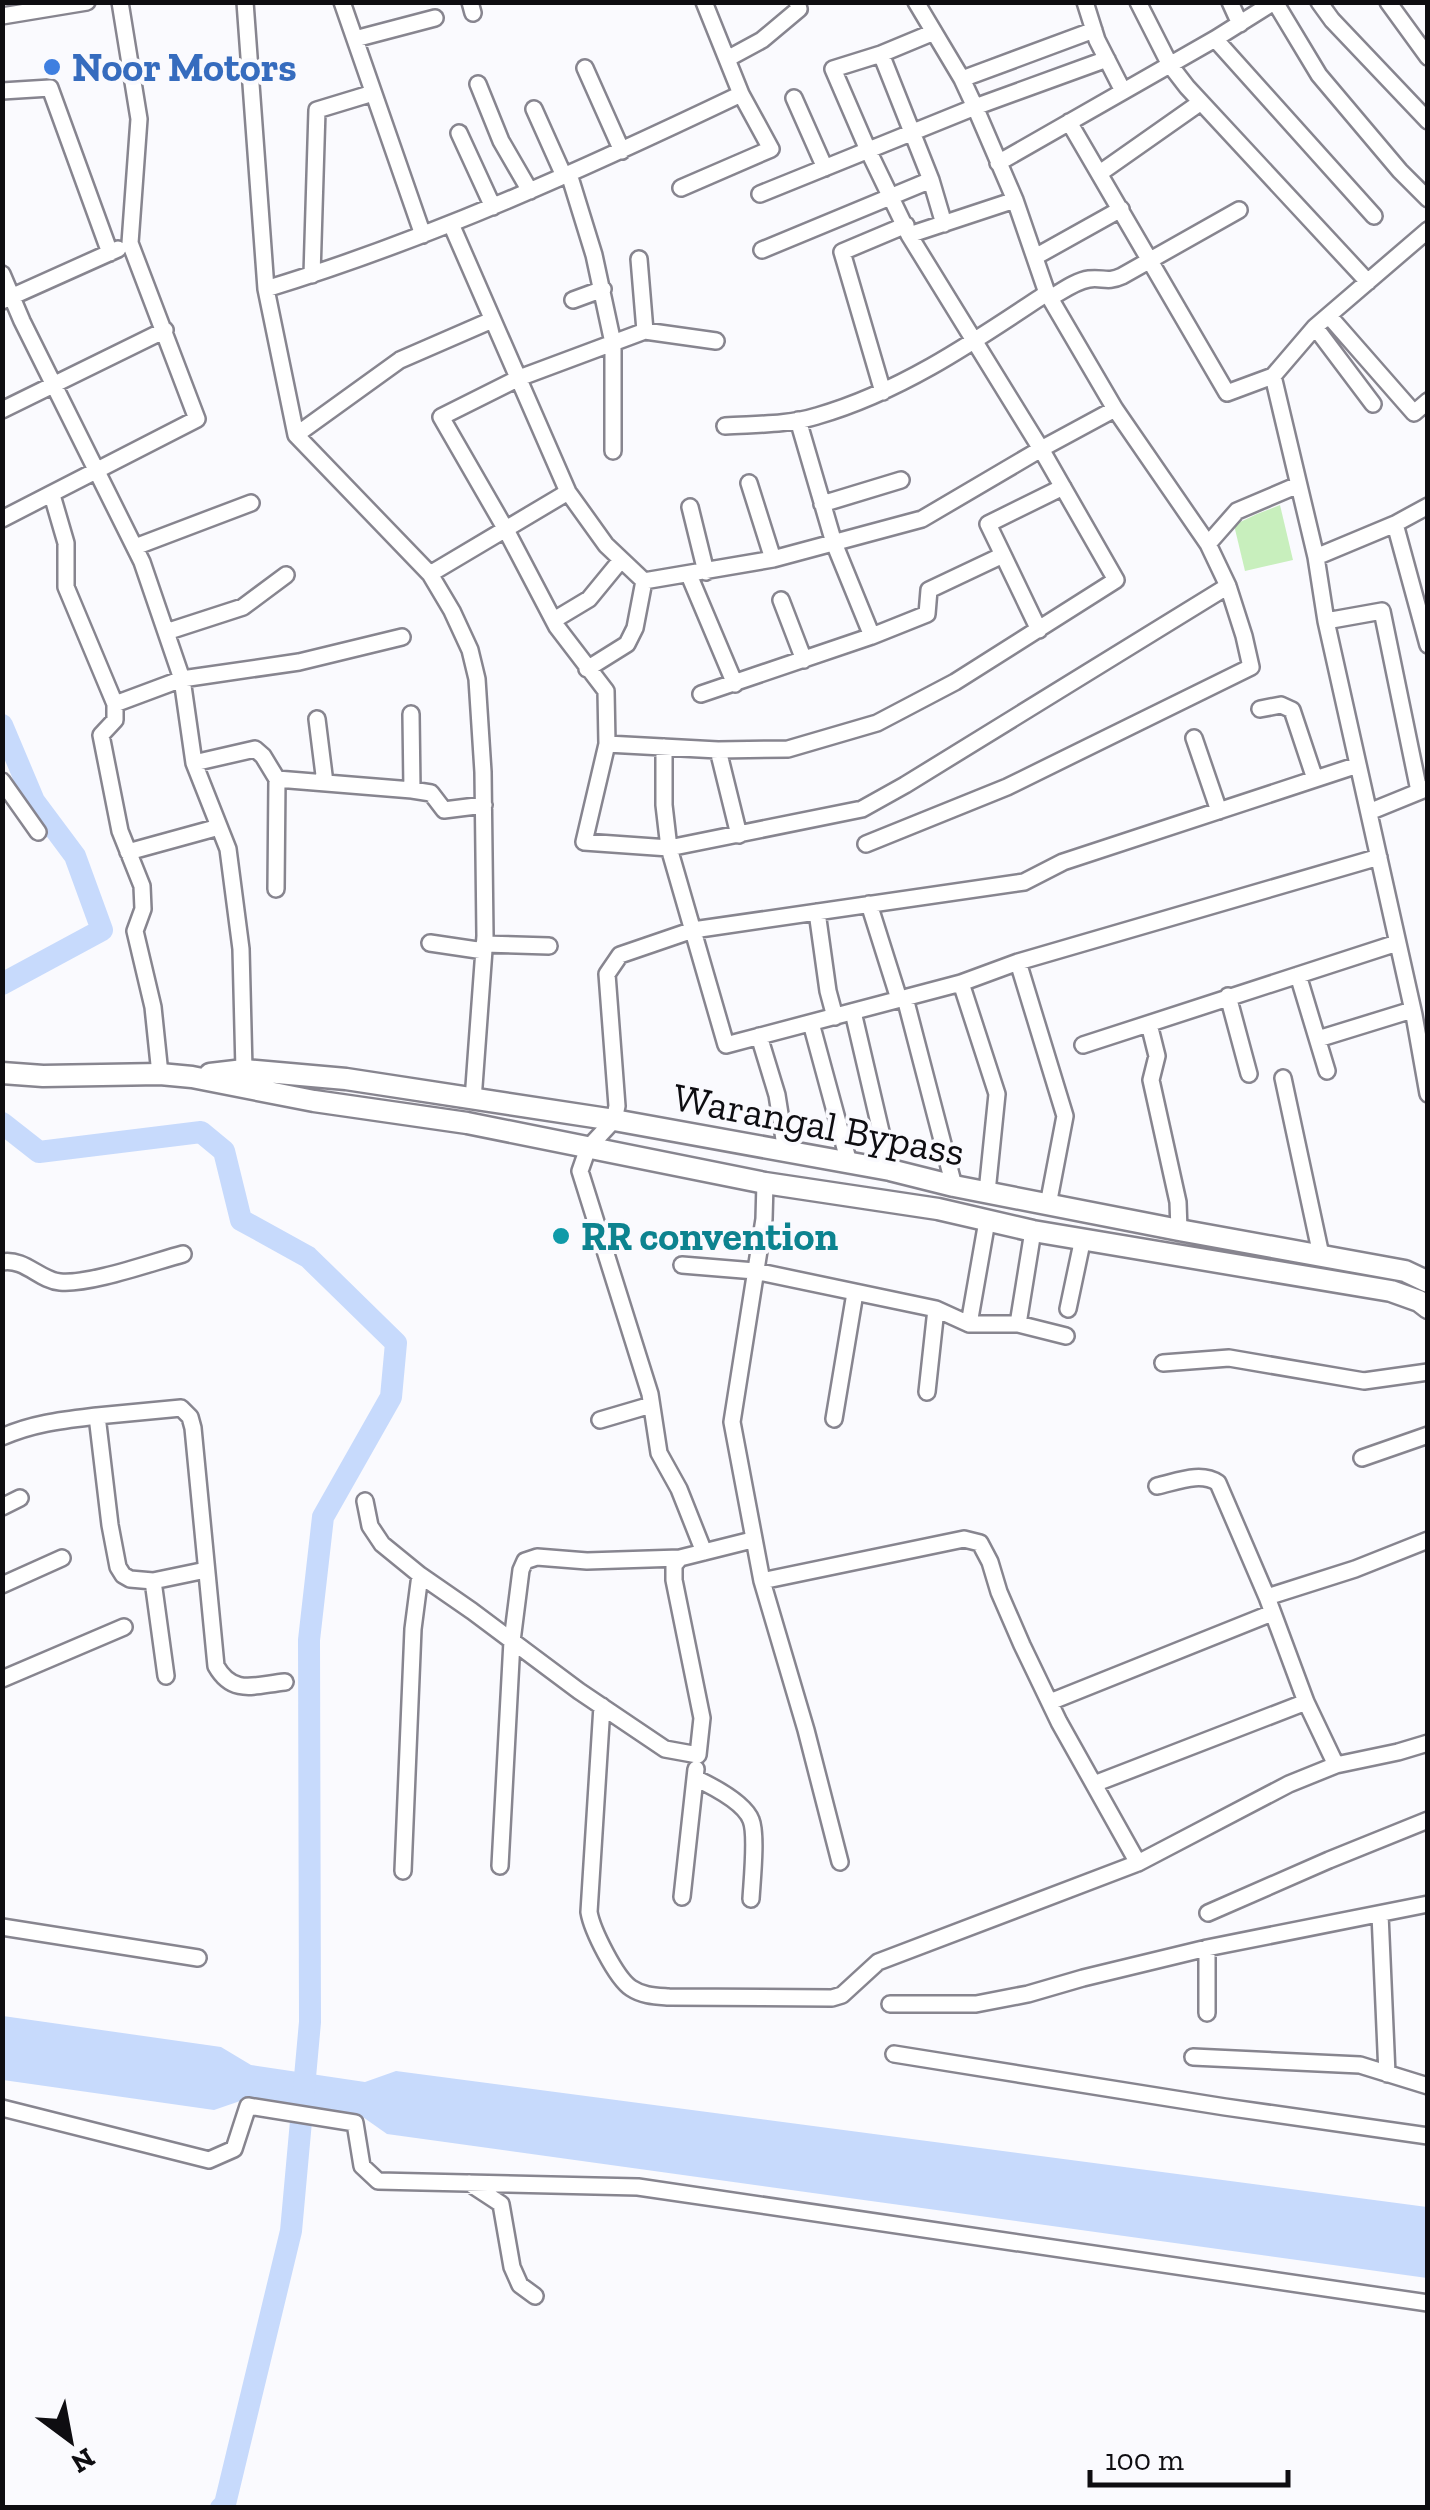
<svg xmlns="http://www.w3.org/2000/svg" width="1430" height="2510" font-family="'Zilla Slab',serif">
<rect width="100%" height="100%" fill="#fafafe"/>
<!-- green -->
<path fill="#c8efbd" d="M 1280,505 L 1293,560 L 1245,571 L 1234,525 L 1257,514 Z"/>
<!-- water -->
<path fill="#c7dafc" d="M 3,2016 L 221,2047 L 251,2065 L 365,2082 L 396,2071 L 1427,2207 L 1427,2278 L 387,2134 L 360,2115 L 246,2099 L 214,2110 L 3,2080 Z"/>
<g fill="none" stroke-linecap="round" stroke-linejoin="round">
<!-- river -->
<path stroke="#c7dafc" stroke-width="22" d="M 2,725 L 34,801 L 75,856 L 102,930 L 2,984
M 2,1123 L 39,1152 L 201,1132 L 224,1151 L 241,1220 L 308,1257 L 396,1343 L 391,1397 L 323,1517 L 309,1640 L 310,2022 L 291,2231 L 225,2504 L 221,2508"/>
<!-- minor casing -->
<g stroke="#87858f" stroke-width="20">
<path id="minor" d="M 245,2 L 266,289 L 296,435 L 430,574 L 452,611 L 470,650 L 477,679 L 483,772 L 485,936 L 473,1100
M 342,2 L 423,235
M 470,2 L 473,13
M 1085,2 L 1097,40 L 1123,91
M 1138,2 L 1170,65 L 1187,87 L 1368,282
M 1230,2 L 1240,24
M 1275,2 L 1319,75 L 1400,171 L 1428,199
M 1319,2 L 1332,20 L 1428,121
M 1388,2 L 1428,57
M 2,16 L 87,2
M 355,39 L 435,18
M 1215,39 L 1374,216
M 727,59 L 762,40 L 799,9 L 797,2
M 585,68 L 622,151
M 962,79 L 1094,30
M 478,84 L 501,141 L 530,191
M 2,91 L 50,88 L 110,253
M 794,98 L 825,168
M 534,109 L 564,176
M 1069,122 L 1227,393 L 1273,376
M 459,133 L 493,207
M 998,163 L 1215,39 L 1274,2
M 1100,173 L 1201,102
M 569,174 L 594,255 L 613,343 L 613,451
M 931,180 L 944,224
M 681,188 L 771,149 L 741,94 L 704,2
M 760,194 L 975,107 L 1107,59
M 451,224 L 568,492 L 606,545 L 644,581 L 773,559 L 922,519 L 1041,449 L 1115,409
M 1428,230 L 1315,327 L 1273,376 L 1316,557 L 1326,621 L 1414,1015 L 1428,1094
M 909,235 L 1015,200
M 762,250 L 931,180 L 881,54
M 1035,257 L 1121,209
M 639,259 L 645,331
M 2,274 L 22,321 L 142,562 L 182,679 L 194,763 L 228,849 L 241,949 L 244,1070
M 312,275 L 317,110 L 373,93
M 266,289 C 430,239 586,168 741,94
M 1050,298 C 1061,292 1075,281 1089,279 C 1103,277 1107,283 1122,276 L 1239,210
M 573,300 L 603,289
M 2,301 L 118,249
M 1329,316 L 1414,413 L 1428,401
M 1315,327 L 1373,404
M 716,341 L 645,331 L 519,378 L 441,417 L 505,528 L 557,627 L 606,691 L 607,744 L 584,842 L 669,848 L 862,809 L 905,785 L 1228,586
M 883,392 L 842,252 L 906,225
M 2,410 L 165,330
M 798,420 L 834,543 L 872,636
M 725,426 C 755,424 788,425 817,416 C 901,392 975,341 1047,293
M 296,435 L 400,360 L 492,320
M 749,483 L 773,559
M 52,495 L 66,543 L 66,587 L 115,704 L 182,679 L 299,662 L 402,637
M 822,504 L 901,480
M 690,507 L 706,572
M 2,519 L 197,419 L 130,243 L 139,119 L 120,2
M 1395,524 L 1428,645
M 1208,544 L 1237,511 L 1298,485
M 135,547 L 251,503
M 1003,555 L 1039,630
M 1316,557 L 1395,524 L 1428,506
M 430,574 L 568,492
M 689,575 L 735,684
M 781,600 L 804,660
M 554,620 L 589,599 L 621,560
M 1326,621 L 1382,611 L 1419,791
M 166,632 L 243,607 L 286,575
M 587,669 L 627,644 L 635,628 L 644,581
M 701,694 L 872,636 L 927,614 L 929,590 L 1003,555 L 988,524 L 1063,487
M 115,704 L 115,720 L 101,735 L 120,831 L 142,886 L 143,909 L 135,931 L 153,1007 L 160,1074
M 1260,709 L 1281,705 L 1292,710 L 1315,779
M 317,719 L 325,783
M 1194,738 L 1219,811
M 607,744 L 718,750 L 788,749 L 877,723 L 955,682 L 1116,580 L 1041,449 L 909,235 L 868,150 L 833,69 L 881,54 L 934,32
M 664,747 L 664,805 L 669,848 L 726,1045 L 961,983 L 1018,962 L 1379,857
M 718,750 L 739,835
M 194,763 L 255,749 L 263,756 L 277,779 L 412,790 L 411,714
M 2,781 L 38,832
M 412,790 L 431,793 L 444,810 L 484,805
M 1369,812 L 1428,788
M 866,844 L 1007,787 L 1251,667 L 1244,636 L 1228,586 L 1208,544 L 1115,409 L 1047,293 L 1015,200 L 975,107 L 962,79 L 916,2
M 128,852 L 219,827
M 276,889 L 277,779
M 869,904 L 899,999
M 817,912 L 828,991 L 835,1017
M 430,943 L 484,951
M 484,944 L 549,946
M 1018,962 L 1065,1116 L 1048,1205
M 1298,975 L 1327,1071
M 961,983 L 997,1094 L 987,1192
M 1228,996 L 1249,1074
M 905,998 L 954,1186
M 853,1012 L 890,1170
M 811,1023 L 849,1163
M 1149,1024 L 1157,1056 L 1151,1080 L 1178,1202 L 1179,1230
M 759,1036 L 777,1095 L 786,1152
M 1318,1039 L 1412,1010
M 1083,1045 L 1397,943
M 1283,1078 L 1321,1255
M 765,1183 L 764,1219 L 732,1422 L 762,1581 L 806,1730 L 840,1862
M 2,1262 C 25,1258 39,1280 60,1282 C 89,1285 153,1262 183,1254
M 682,1265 L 755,1271 L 936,1309 L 927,1392
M 936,1309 L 969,1324 L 1018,1324 L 1066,1336
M 1068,1309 L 1083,1238
M 969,1324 L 987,1221
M 1018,1324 L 1033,1231
M 1163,1363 L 1229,1358 L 1364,1381 L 1428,1372
M 97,1416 L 181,1408 L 190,1417 L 193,1428 L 216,1666 C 233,1696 255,1685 285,1682
M 834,1419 L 855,1293
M 600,1420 L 651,1405
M 2,1437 C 33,1423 64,1420 97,1416 L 110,1525 L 118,1567 L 123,1575 L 130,1579 L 153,1581 L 206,1570
M 1362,1458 L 1428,1435
M 1157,1486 C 1176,1482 1201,1471 1218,1483 L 1267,1597
M 365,1501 L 370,1526 L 382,1544 L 420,1575
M 2,1507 L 20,1498
M 704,1552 L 679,1489 L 659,1453 L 650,1394 L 580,1171 L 588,1148 L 614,1120 L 617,1106 L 607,974 L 620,955 L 693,930 L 1024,882 L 1063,862 L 1358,765
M 153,1581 L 166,1676
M 762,1581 L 964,1539 L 980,1543 L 990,1562 L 999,1592 L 1022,1645 L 1059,1722 L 1138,1863
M 2,1585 L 62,1558
M 2,1679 L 124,1627
M 1050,1702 L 1272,1613
M 602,1706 L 589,1912 C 592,1930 616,1978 631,1988 C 643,1996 655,1996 669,1997 L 832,1998 L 842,1995 L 878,1962 L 1138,1863 L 1289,1784 L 1336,1765 L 1398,1752 L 1428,1743
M 1336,1765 L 1306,1702 L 1267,1597 L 1355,1569 L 1428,1540
M 695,1778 C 712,1786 744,1802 751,1820 C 757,1834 752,1881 751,1899
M 1094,1784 L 1306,1702
M 500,1866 L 512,1641 L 521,1570 L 525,1561 L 537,1557 L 587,1561 L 680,1558
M 403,1871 L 413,1629 L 420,1575 L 472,1611 L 579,1691 L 665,1749 L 698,1755 L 702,1718 L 674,1580 L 674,1565 L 680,1558 L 752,1540
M 682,1897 L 696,1769
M 1208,1913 L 1329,1860 L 1428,1820
M 1380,1914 L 1387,2074
M 2,1927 L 198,1958
M 890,2004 L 976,2004 L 1028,1994 L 1083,1978 L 1207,1948 L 1428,1904
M 1207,2013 L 1207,1948
M 894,2054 L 1225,2107 L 1428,2136
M 1193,2057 L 1360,2065 L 1428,2086
M 2,2108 L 209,2160 L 234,2149 L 248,2106 L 355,2123 L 362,2166 L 378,2181 L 638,2187 L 1428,2303
M 469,2183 L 501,2204 L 512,2267 L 520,2285 L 535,2296"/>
</g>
<!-- major casing -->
<g stroke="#87858f" stroke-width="25">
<path id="major" d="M 2,1073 L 43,1076 L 160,1074 L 192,1077 L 314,1101 L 467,1123 L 765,1183 L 938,1209 L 1033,1231 L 1391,1291 L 1419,1301 L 1428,1308
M 210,1074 L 244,1070 L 346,1079 L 614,1120 L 890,1170 L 954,1186 L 1179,1230 L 1405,1271 L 1428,1282"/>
</g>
<!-- minor -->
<use href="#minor" stroke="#fff" stroke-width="15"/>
<!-- major -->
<use href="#major" stroke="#fff" stroke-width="20"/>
</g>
<!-- markers -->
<circle fill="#3f7fe0" stroke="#fafafe" stroke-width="4" cx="52" cy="67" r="10"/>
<circle fill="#0f9aa8" stroke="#fafafe" stroke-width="4" cx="561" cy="1236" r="10"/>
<g text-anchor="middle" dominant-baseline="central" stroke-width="8" stroke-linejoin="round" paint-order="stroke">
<!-- shop labels -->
<g font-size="40" font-weight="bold" fill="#366cbe" stroke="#fafafe" text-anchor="start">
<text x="72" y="67">Noor Motors</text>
</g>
<!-- street labels -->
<g font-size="40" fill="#0e0d11" stroke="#fafafe">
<text transform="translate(819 1124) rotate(11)">Warangal Bypass</text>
</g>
<!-- culture labels -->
<g font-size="40" font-weight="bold" fill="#0d838f" stroke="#fafafe" text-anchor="start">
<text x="581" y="1236">RR convention</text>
</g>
</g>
<!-- border -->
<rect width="1430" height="2510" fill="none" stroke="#0e0d11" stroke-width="10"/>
<!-- north arrow -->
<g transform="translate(70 2440) rotate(148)" stroke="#fafafe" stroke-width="8" paint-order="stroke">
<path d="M0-8L18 38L0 25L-18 38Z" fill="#0e0d11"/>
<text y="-15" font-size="28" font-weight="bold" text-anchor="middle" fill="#0e0d11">N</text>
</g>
<!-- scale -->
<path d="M1090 2470v15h198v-15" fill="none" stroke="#0e0d11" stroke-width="5"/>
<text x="1105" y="2470" font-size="30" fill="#0e0d11" stroke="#fafafe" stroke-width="8" paint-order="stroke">100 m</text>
</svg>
